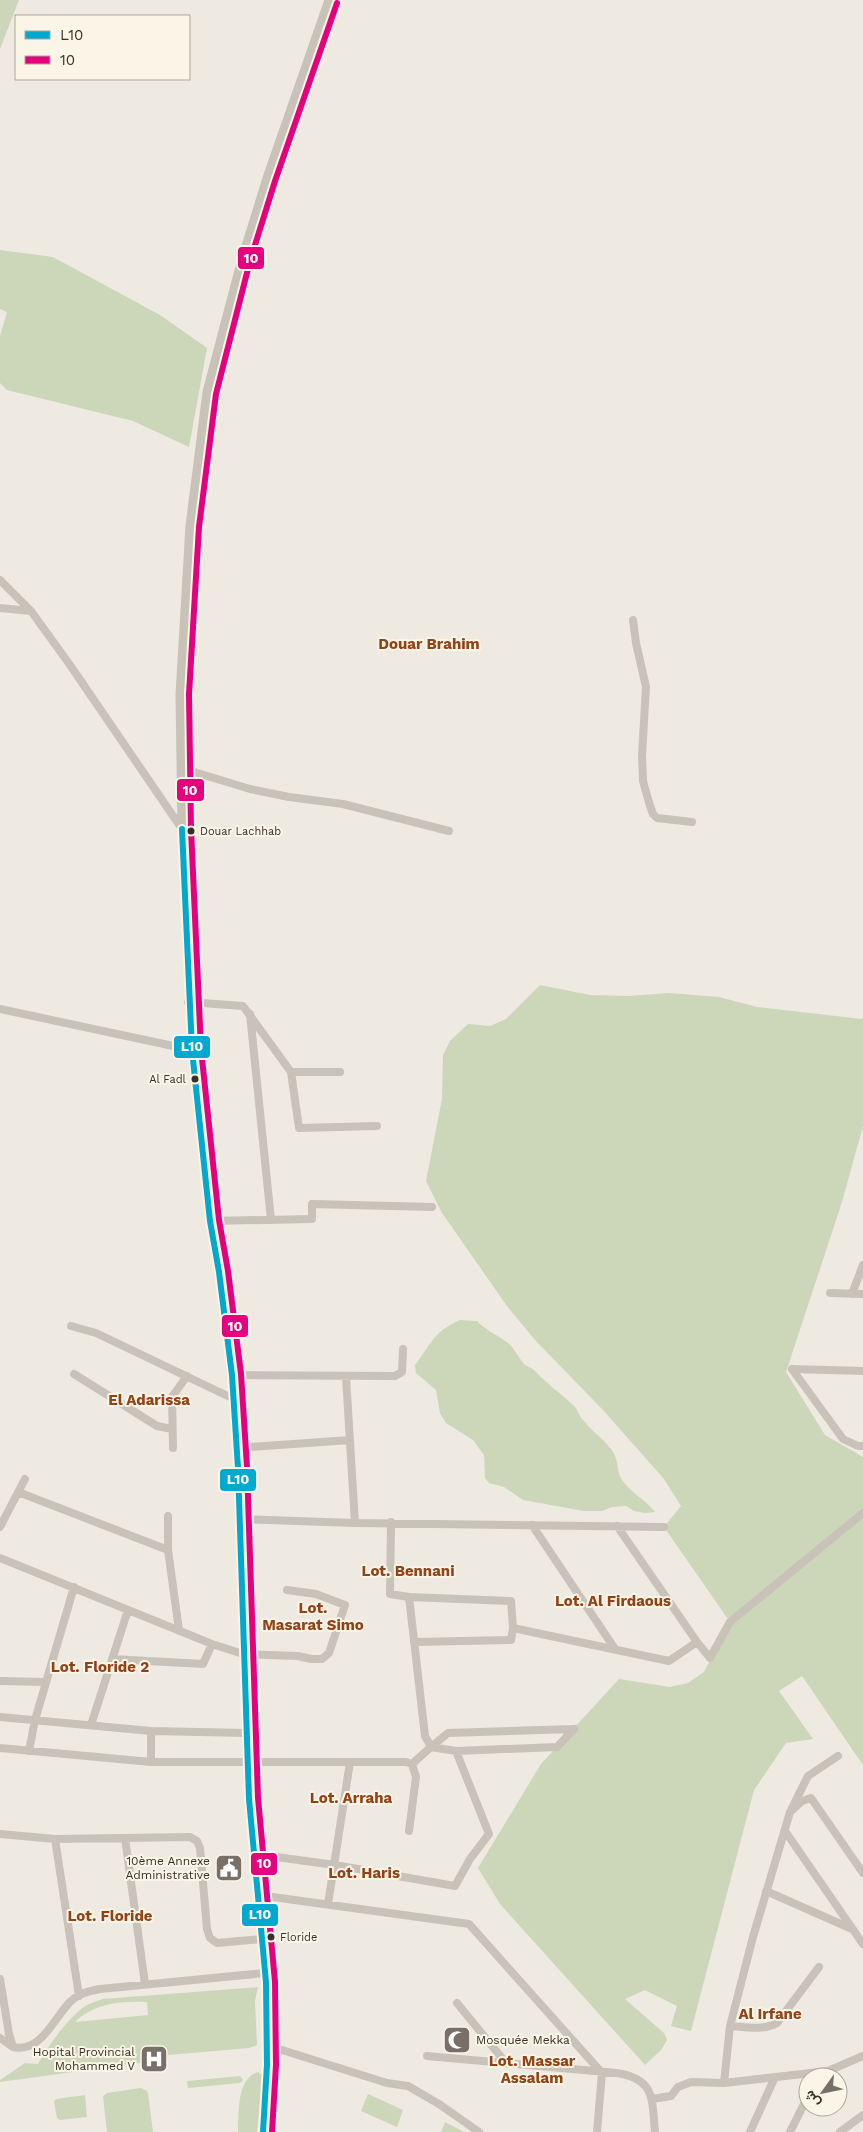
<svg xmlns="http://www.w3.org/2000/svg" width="863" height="2132" font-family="'Work Sans',Vazirmatn,sans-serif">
<rect width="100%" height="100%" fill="#eeeae1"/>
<!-- green -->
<path fill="#ccd6b9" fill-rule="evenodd" d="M 0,0 L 19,0 L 0,49 Z
M 0,250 L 53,257 L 160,315 L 207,348 L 189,447 L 133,421 L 7,390 L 0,383 L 0,336 L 7,312 L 0,309 Z
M 540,985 L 590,995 L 628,996 L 669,993 L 719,997 L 757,1007 L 862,1019 L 863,1018 L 863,1126 L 842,1202 L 786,1372 L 825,1435 L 863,1457 L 863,1765 L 802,1676 L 779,1691 L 813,1739 L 786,1743 L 754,1790 L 691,2031 L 671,2026 L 677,2006 L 645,1990 L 625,1999 L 664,2033 L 667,2040 L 661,2050 L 645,2065 L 500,1904 L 478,1868 L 541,1764 L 619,1679 L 670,1687 L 688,1683 L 704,1672 L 730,1622 L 664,1527 L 681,1506 L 664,1479 L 603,1410 L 535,1340 L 507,1306 L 442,1213 L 426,1181 L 442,1099 L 443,1055 L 450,1041 L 468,1024 L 490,1026 L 506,1019 Z
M 460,1320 L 477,1321 C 485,1330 498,1335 508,1343 C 515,1349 518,1357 524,1364 C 527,1367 531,1367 534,1370 C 546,1383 560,1393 573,1405 C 578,1409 579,1417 584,1421 C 592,1432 606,1440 613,1452 C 619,1461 616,1471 622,1480 C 631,1493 646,1500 655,1512 L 645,1513 L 634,1511 L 626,1506 L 612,1507 L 602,1511 L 584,1511 L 523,1500 L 504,1487 L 489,1483 L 485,1478 L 484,1455 L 473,1440 L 446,1423 L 440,1413 L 436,1390 L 416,1373 L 415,1365 C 432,1343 433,1332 460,1320 Z
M 258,1987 L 255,2001 L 257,2045 L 249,2048 L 168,2055 L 168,2059 L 0,2082 L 0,2080 L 25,2063 L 38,2064 C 48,2046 68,2018 85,2006 C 90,2003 97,2001 103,1999 ZM 147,2002 L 148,2015 L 75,2022 C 95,2003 121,2001 147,2002 Z
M 258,2072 L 263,2076 L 257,2132 L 238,2132 C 239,2114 236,2079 258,2072 Z
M 240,2076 L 243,2080 L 240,2083 L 188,2088 L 187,2081 Z
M 141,2088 L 147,2091 L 148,2094 L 153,2132 L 107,2132 L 103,2096 L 107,2093 Z
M 368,2094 L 403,2110 L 397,2127 L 361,2111 Z
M 85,2095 L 87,2117 L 60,2120 L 57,2118 L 54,2102 L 56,2099 Z
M 445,2122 L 464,2132 L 441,2132 Z"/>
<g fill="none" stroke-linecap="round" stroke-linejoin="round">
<!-- minor -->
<path stroke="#c8c2b9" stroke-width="8" d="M 0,580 L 31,611
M 0,608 L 31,611 L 70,665 L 182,829
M 633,620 L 636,643 L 646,687 L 642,755 L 643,781 L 650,806 L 653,814 L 657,818 L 692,822
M 181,768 L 250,789 L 289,797 L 343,804 L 449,831
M 188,1002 L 243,1006 L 291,1072
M 0,1009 L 192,1050
M 250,1014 L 271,1220
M 340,1072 L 291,1072 L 299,1128 L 377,1126
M 210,1221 L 312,1219 L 312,1204 L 432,1207
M 830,1293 L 863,1294
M 852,1294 L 863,1265
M 71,1326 L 96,1333 L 234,1399
M 792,1369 L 843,1439 L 858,1446 L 863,1446
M 792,1369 L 863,1371
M 74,1374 L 157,1426 L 172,1429
M 232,1375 L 395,1376 L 402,1372 L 403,1349
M 346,1377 L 355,1523
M 173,1448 L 172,1397 L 187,1376
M 236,1448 L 350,1440
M 18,1492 L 168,1550
M 168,1516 L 168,1550 L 179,1630
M 239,1519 L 355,1523 L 664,1527
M 391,1522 L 390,1594 L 409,1597 L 425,1736 L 431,1747 L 412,1764
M 532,1525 L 615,1649
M 617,1526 L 697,1642 L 710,1658 L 730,1622 L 863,1513
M 0,1527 L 25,1479
M 0,1558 L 212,1644 L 243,1654 L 298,1656 L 311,1659 L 322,1659 L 329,1653 L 345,1605 L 316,1594 L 287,1590
M 409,1597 L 511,1601 L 513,1628 L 511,1640 L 414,1642
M 513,1628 L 669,1661 L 697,1642
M 112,1659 L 203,1664 L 212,1644
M 0,1681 L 46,1682
M 0,1717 L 151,1731 L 246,1733
M 91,1725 L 128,1610
M 431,1747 L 456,1751 L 557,1747 L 574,1729
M 431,1747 L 448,1733 L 574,1729
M 0,1748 L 151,1762 L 406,1762 L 412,1764 L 416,1777 L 409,1831
M 29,1751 L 35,1720 L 74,1587
M 151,1762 L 151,1731
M 792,1808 L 808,1776 L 838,1756
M 785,1831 L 863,1944
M 0,1834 L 55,1839 L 190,1837 L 197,1841 L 200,1848 L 207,1929 L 210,1938 L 217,1943 L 262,1939
M 125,1838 L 145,1984
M 55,1839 L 79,1996
M 254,1854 L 335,1865 L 455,1886 L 470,1859 L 489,1834 L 456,1751
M 766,1891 L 852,1929
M 258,1895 L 469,1924 L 602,2073 L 597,2132
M 328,1904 L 350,1762
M 0,1979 L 9,2034 L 13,2047 C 42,2053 54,2017 71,2001 C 80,1993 89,1991 100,1989 L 265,1973
M 457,2003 L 506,2063
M 730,2026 C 746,2027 763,2031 777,2023 L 819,1967
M 0,2038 L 13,2047
M 266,2045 L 387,2083 L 408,2086 L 439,2104 L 479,2132
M 427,2056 L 617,2073 C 655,2079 652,2099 655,2132
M 724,2083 L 730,2026 L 753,1937 L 790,1812 L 802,1801 L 811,1798 L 863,1873
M 652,2099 L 671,2096 L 678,2087 L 691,2082 L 724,2083 L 828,2071 L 863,2056
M 750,2132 L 775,2077
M 790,2132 L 808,2096
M 840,2132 L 863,2115"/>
<!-- tertiary -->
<path stroke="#c8c2b9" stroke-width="9" d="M 263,2132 L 267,2065 L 266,1982 L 249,1799 L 238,1468 L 232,1375 L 219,1272 L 210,1221 L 192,1050 L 182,829 L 180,694 L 190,526 L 207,392 L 242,259 L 267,178 L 329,0"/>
<!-- bus-1 casing -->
<g stroke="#fbf5e8" stroke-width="10">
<path id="bus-1" d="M 182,829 L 192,1050 L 210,1221 L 219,1272 L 232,1375 L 238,1468 L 249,1799 L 266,1982 L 267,2065 L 263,2132"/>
</g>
<!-- bus-2 casing -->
<g stroke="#fbf5e8" stroke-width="10">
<path id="bus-2" d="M 272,2132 L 276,2065 L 275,1982 L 258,1798 L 247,1467 L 241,1374 L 228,1271 L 219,1220 L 201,1049 L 191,829 L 189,694 L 199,527 L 216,394 L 250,261 L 275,181 L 337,3"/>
</g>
<!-- bus-1 -->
<use href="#bus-1" stroke="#00a9ce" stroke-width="6"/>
<!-- bus-2 -->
<use href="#bus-2" stroke="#e5007d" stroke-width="6"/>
</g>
<!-- icons -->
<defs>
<g id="civic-square" transform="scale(1.4375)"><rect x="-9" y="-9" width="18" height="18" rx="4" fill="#787068" stroke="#fbf5e8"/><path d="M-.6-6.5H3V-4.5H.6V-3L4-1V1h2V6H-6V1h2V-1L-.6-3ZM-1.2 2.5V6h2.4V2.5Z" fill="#fff"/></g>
<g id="mosque-square" transform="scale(1.4375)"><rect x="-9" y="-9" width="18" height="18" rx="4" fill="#787068" stroke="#fbf5e8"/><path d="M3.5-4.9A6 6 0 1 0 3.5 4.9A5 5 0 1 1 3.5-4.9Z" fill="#fff"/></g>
<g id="hospital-square" transform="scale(1.4375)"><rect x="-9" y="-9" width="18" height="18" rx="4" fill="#787068" stroke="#fbf5e8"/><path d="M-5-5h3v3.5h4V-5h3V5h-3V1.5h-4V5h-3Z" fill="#fff"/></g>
</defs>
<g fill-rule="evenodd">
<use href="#civic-square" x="229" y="1868"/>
<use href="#mosque-square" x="457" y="2040"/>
<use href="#hospital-square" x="154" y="2059"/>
</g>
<!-- markers -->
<g fill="#392f27" stroke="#fbf5e8" stroke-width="2">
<circle cx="191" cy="831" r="4.5"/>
<circle cx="195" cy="1079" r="4.5"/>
<circle cx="271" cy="1937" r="4.5"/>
</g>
<g text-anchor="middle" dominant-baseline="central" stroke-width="4" stroke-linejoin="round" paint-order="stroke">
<!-- bus labels -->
<g font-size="11" fill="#392f27" stroke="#fbf5e8" text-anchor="start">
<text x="200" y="831">Douar Lachhab</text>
<text x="186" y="1079" text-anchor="end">Al Fadl</text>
<text x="280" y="1937">Floride</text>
</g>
<!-- poi labels -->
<g font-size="12" fill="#392f27" stroke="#fbf5e8" text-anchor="end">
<text x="210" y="1861">10ème Annexe<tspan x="210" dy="14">Administrative</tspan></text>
<text x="476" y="2040" text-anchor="start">Mosquée Mekka</text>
<text x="135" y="2052">Hopital Provincial<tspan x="135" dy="14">Mohammed V</tspan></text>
</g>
<!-- quarter labels -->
<g font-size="15" font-weight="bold" fill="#914317" stroke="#fbf5e8">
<text x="429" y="644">Douar Brahim</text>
<text x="149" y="1400">El Adarissa</text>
<text x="408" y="1571">Lot. Bennani</text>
<text x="613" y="1601">Lot. Al Firdaous</text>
<text x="313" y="1608">Lot.<tspan x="313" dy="17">Masarat Simo</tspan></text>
<text x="100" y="1667">Lot. Floride 2</text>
<text x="351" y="1798">Lot. Arraha</text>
<text x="364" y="1873">Lot. Haris</text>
<text x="110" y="1916">Lot. Floride</text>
<text x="770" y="2014">Al Irfane</text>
<text x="532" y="2061">Lot. Massar<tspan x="532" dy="17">Assalam</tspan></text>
</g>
</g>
<g stroke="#fbf5e8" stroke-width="2">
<rect x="237" y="246" width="28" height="24" rx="5" fill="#e5007d"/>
<rect x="176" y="778" width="29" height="24" rx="5" fill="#e5007d"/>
<rect x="173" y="1035" width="38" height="24" rx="5" fill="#00a9ce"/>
<rect x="221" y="1314" width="28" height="24" rx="5" fill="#e5007d"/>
<rect x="219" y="1468" width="38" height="24" rx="5" fill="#00a9ce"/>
<rect x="250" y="1852" width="28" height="24" rx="5" fill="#e5007d"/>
<rect x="241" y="1903" width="38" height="24" rx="5" fill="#00a9ce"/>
</g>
<g font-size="14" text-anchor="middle" font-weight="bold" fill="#fff">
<text x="251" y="263">10</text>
<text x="190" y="795">10</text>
<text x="192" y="1051">L10</text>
<text x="235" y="1331">10</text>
<text x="238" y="1484">L10</text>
<text x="264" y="1868">10</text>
<text x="260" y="1919">L10</text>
</g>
<!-- legend -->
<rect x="15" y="15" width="175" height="65" fill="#fbf5e8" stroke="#ada69b"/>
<rect x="25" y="31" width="25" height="8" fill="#00a9ce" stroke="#ada69b"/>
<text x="60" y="40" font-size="15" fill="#392f27">L10</text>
<rect x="25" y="56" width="25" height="8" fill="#e5007d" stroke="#ada69b"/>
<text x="60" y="65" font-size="15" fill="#392f27">10</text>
<!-- north arrow -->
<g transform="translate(823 2092) rotate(237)"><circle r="24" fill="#fbf5e8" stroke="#ada69b"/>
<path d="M0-4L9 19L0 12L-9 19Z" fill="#787068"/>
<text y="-8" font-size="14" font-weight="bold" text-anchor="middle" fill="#392f27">ش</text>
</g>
</svg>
